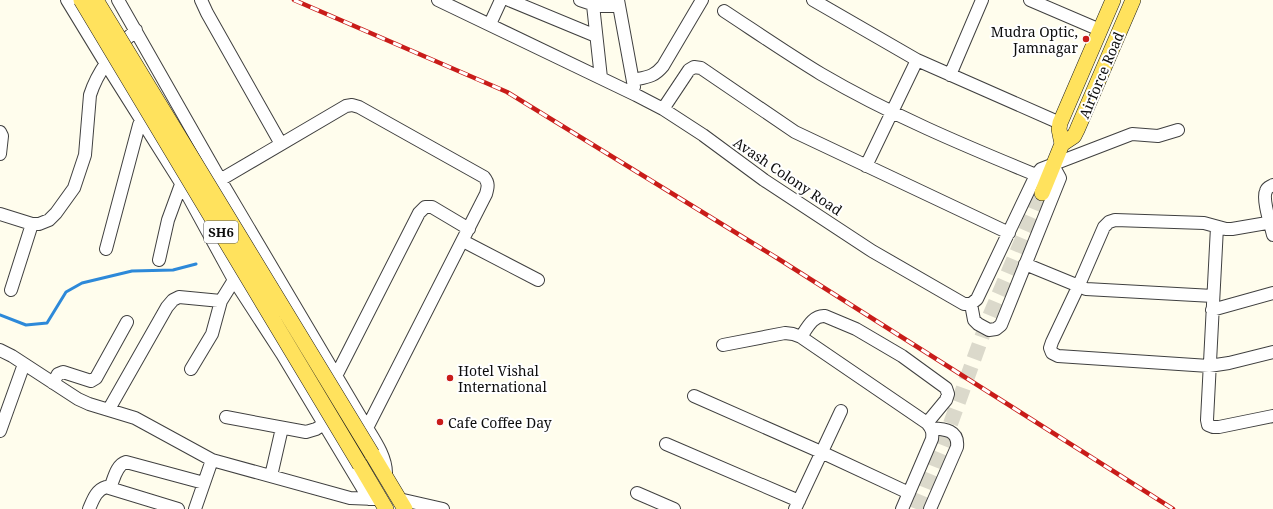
<svg xmlns="http://www.w3.org/2000/svg" width="1273" height="509" font-family="'Noto Serif',serif">
<rect width="100%" height="100%" fill="#fffded"/>
<g fill="none" stroke-linecap="round" stroke-linejoin="round">
<!-- stream -->
<path stroke="#2d89d9" stroke-width="3" d="M 0,315 L 26,325 L 47,323 L 66,292 L 82,283 L 132,271 L 173,270 L 196,264"/>
<!-- major-tunnel -->
<path stroke="#dbd9cb" stroke-width="15" stroke-dasharray="15 8" stroke-linecap="butt" d="M 916,509 L 945,439 L 988,320 L 1042,193"/>
<!-- minor casing -->
<g stroke="#404040" stroke-width="14">
<path id="minor" d="M 67,0 L 106,64 L 181,183 L 234,280 L 282,354 L 369,499
M 118,0 L 225,188 L 367,428 C 375,441 386,457 386,473
M 201,0 L 207,13 L 281,144
M 438,0 L 636,95 L 663,109 L 703,135 L 764,180 L 872,251 L 964,304 L 971,304 L 977,299 L 1036,175 L 1041,169 L 1132,134 L 1158,136 L 1178,130
M 509,0 L 596,36
M 580,0 L 598,6 L 619,6
M 618,0 L 634,87
M 813,0 L 917,60 L 1060,123
M 1030,0 L 1100,30
M 593,5 L 601,78
M 724,11 C 756,32 788,54 821,74 C 889,114 963,145 1036,175
M 490,24 L 501,0
M 950,75 L 982,0
M 633,80 C 647,77 654,77 663,66 L 702,0
M 663,109 L 689,70 L 694,67 L 701,68 L 795,132 L 1009,233
M 0,132 L 2,136 L 0,154
M 866,166 L 917,60
M 220,180 L 346,106 L 352,105 L 359,107 L 484,177 C 489,183 488,187 486,194 L 367,428
M 1273,185 C 1270,187 1267,187 1266,191 C 1262,199 1271,226 1273,235
M 0,214 L 32,224 L 39,224 L 49,220 L 56,213 L 74,188 L 85,155 L 90,95 C 98,70 116,48 136,30
M 1273,222 L 1232,229 L 1226,229 L 1204,223 L 1115,220 L 1109,222 L 1104,227 L 1078,287 L 1052,342 L 1050,348 L 1052,353 L 1058,356 L 1209,366 L 1229,363 L 1273,352
M 1217,227 L 1207,420 L 1208,425 L 1213,427 L 1219,427 L 1273,416
M 463,241 L 538,280
M 106,249 L 139,125 L 143,116
M 159,260 L 168,220 L 183,179
M 1025,264 L 1086,289 L 1213,296
M 11,290 L 32,224
M 971,304 L 974,320 L 978,324 L 989,330 L 996,329 L 1001,325 L 1060,178 L 1053,165
M 1212,310 L 1273,293
M 801,337 C 807,328 813,315 825,316 L 856,329 L 902,356 L 946,388 L 948,394 L 946,400 L 927,423
M 723,345 L 785,333 L 793,334 L 801,337 L 927,423 C 932,429 933,432 932,439 L 902,509
M 0,350 L 12,356 L 78,399 L 89,404 L 135,418 L 212,460 L 350,498 L 376,499
M 191,369 L 212,334 L 221,301 L 234,280
M 336,376 L 419,213 L 425,207 L 432,207 L 469,229
M 53,383 L 58,374 L 63,372 L 91,381 L 96,378 L 127,322
M 694,396 L 821,452 L 909,493
M 109,409 L 167,307 L 173,300 L 179,297 L 221,301
M 226,417 L 306,432 L 316,429 L 324,424
M 0,431 L 24,364
M 666,444 L 799,501
M 271,476 L 282,428
M 110,488 C 114,479 116,465 126,462 L 204,483
M 637,493 L 674,509
M 399,499 L 443,509
M 89,509 C 93,500 96,490 106,487 L 178,509
M 195,509 L 212,460
M 795,509 L 841,411
M 930,509 L 957,447 C 959,430 945,429 931,428"/>
</g>
<!-- major casing -->
<g stroke="#1e1e1e" stroke-width="16">
<path id="major" d="M 1062,144 L 1074,136 L 1077,130 L 1133,0
M 1042,193 L 1062,144 L 1059,129 L 1060,123 L 1113,0
M 372,454 L 405,509
M 360,465 L 386,509"/>
</g>
<!-- minor -->
<use href="#minor" stroke="#fff" stroke-width="12"/>
<!-- major -->
<use href="#major" stroke="#ffe25d" stroke-width="15"/>
<!-- rail casing -->
<g stroke="#c91c19" stroke-width="4.5">
<path id="rail" d="M 294,0 L 507,92 L 777,258 L 1173,509"/>
</g>
<!-- rail -->
<use href="#rail" stroke="#fff" stroke-width="3" stroke-dasharray="9" stroke-linecap="butt"/>
<!-- major-bridge casing -->
<g stroke="#1e1e1e" stroke-width="16" stroke-linecap="butt">
<path id="major-bridge" d="M 81,0 L 360,465
M 96,0 L 372,454"/>
</g>
<!-- major-bridge -->
<use href="#major-bridge" stroke="#ffe25d" stroke-width="15"/>
</g>
<!-- markers -->
<g fill="#c91c19" stroke="#fff" stroke-width="1.5">
<circle cx="1086" cy="39" r="4"/>
<circle cx="450" cy="378" r="4"/>
<circle cx="440" cy="422" r="4"/>
</g>
<g text-anchor="middle" dominant-baseline="central" stroke-width="4" stroke-linejoin="round" paint-order="stroke">
<!-- shield labels -->
<rect fill="#fff" stroke="#565656" stroke-width="1" x="204" y="221" width="34" height="22" rx="3"/>
<g font-size="13" font-weight="bold" fill="#0d0d0d">
<text x="221" y="232">SH6</text>
</g>
<!-- poi labels -->
<g font-size="14" fill="#0d0d0d" stroke="#fff" text-anchor="start">
<text x="1078" y="31" text-anchor="end">Mudra Optic,<tspan x="1078" dy="16">Jamnagar</tspan></text>
<text x="458" y="370">Hotel Vishal<tspan x="458" dy="16">International</tspan></text>
<text x="448" y="422">Cafe Coffee Day</text>
</g>
<!-- street labels -->
<g font-size="14" fill="#0d0d0d" stroke="#fff">
<text transform="translate(1101 75) rotate(-67)">Airforce Road</text>
<text transform="translate(788 176) rotate(34)">Avash Colony Road</text>
</g>
</g>
</svg>
